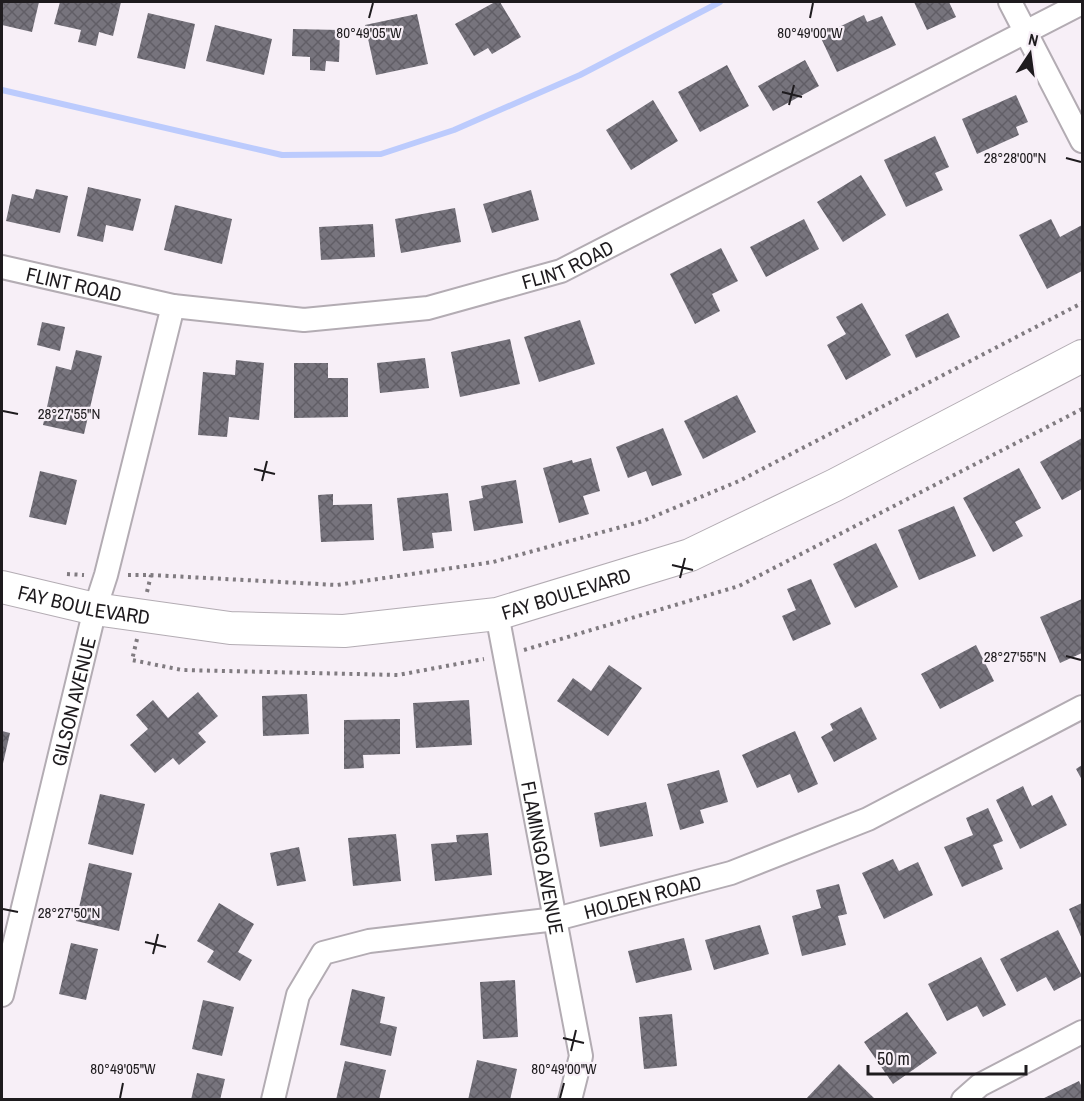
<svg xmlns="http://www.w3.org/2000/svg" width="1084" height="1101" font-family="'Archivo Narrow',sans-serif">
<defs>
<pattern id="building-cross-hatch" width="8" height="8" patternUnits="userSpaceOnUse" patternTransform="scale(1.5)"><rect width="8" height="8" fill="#77747d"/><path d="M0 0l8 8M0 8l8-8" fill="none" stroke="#615e66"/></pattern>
</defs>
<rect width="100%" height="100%" fill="#f7eff7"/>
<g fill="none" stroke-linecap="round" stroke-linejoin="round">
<!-- stream -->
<path stroke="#bccbfd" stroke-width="6" d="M 2,90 L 282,155 L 381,154 L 454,130 L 580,75 L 720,2"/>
</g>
<!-- building -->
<path fill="url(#building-cross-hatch)" d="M 2,2 L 39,2 L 32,32 L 2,25 Z
M 60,2 L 121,2 L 113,36 L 99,32 L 96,46 L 78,42 L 81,30 L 54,24 Z
M 495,2 L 500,2 L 521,37 L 492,54 L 488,48 L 474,56 L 455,24 Z
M 914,2 L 949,2 L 956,17 L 927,30 Z
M 148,13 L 195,24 L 185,69 L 137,58 Z
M 417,14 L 428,64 L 376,75 L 365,25 Z
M 864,15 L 867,22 L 882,16 L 896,45 L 837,72 L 820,36 Z
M 215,25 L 272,39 L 264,75 L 206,61 Z
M 293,29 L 340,30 L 339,62 L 326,61 L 325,71 L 310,70 L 310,57 L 292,56 Z
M 805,60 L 819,86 L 773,111 L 758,86 Z
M 727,65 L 749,106 L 700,132 L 678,92 Z
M 1016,95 L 1028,122 L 1016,127 L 1019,135 L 977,154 L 962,119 Z
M 653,100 L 678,141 L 631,170 L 606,130 Z
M 935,136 L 949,167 L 935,173 L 943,190 L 906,207 L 884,160 Z
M 861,175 L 886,215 L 843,242 L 817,202 Z
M 88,187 L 141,199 L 133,231 L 106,225 L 103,242 L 77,236 Z
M 36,189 L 68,196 L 60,233 L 6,221 L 12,194 L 33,199 Z
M 531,190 L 539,220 L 492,233 L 483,204 Z
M 175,205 L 232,219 L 222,264 L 164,250 Z
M 455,208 L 461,242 L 401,253 L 395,219 Z
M 804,219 L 819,249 L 766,277 L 750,247 Z
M 1051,219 L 1060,237 L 1082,225 L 1082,271 L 1047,289 L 1019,235 Z
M 373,224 L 375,257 L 321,260 L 319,227 Z
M 721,248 L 738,281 L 712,294 L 720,311 L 695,324 L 670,274 Z
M 862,303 L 891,355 L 846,380 L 827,345 L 846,334 L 836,317 Z
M 948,313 L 960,337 L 916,358 L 905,335 Z
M 580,320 L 595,364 L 539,382 L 524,337 Z
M 42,322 L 65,327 L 60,351 L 37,345 Z
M 510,339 L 520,384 L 460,397 L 451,352 Z
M 76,350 L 102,356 L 84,434 L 43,425 L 56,366 L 71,370 Z
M 425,358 L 429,388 L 380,393 L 377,363 Z
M 236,360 L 264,363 L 259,420 L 229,417 L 227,437 L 198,435 L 203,372 L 235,375 Z
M 294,363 L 328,363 L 328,378 L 348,378 L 348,417 L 294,418 Z
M 737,395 L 756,432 L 703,459 L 684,421 Z
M 663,428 L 682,475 L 652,486 L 646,471 L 628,478 L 616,447 Z
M 1082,438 L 1082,489 L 1062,500 L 1040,462 Z
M 591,458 L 600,491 L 583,496 L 589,514 L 559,523 L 543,468 L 572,460 L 573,463 Z
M 1019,468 L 1041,508 L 1015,522 L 1023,536 L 993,552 L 963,498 Z
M 40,471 L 77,480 L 66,525 L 29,517 Z
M 516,480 L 523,523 L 474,531 L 469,501 L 483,498 L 481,486 Z
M 448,493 L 452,531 L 432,533 L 434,548 L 403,551 L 397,498 Z
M 333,494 L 333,505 L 372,504 L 374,540 L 321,542 L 318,495 Z
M 954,506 L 976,556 L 919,580 L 898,530 Z
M 876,543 L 898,587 L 855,608 L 833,564 Z
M 811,579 L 831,624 L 793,641 L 782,616 L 796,610 L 787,589 Z
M 1082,599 L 1082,653 L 1060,663 L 1040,617 Z
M 976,645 L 994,681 L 940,709 L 921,674 Z
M 609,665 L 642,688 L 608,736 L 557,701 L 573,678 L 591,691 Z
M 198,692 L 218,716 L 198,733 L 206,742 L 179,765 L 173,758 L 155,773 L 130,745 L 148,729 L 136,715 L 153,700 L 168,718 Z
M 307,694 L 309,734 L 263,736 L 262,696 Z
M 469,700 L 472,745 L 416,748 L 413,703 Z
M 861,707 L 877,739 L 834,762 L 821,737 L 833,730 L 830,724 Z
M 400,719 L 400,754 L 363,755 L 364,768 L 344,769 L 344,720 Z
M 2,731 L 10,733 L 2,768 Z
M 795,731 L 818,784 L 798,793 L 790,774 L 757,788 L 742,755 Z
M 1082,765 L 1082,780 L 1076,769 Z
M 719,770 L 728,802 L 700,810 L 704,823 L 680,830 L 667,784 Z
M 1023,786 L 1032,806 L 1052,795 L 1067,825 L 1020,849 L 996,800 Z
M 100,794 L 145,804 L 133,855 L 88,844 Z
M 646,802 L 653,836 L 600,847 L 594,813 Z
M 988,808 L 1003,841 L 993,845 L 1003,869 L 962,887 L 944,847 L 973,835 L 966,818 Z
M 488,833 L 492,875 L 435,881 L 431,844 L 457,842 L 456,835 Z
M 396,834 L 401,881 L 353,886 L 348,838 Z
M 299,847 L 306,881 L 277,886 L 270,853 Z
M 893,859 L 899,871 L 918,862 L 933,895 L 884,919 L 862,873 Z
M 89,863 L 132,873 L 119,931 L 76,921 Z
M 839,884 L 847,914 L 838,916 L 846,945 L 802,956 L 792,916 L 821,908 L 816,890 Z
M 219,903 L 254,924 L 238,952 L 252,960 L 240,981 L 207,962 L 214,951 L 197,941 Z
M 1082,903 L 1082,939 L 1069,909 Z
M 760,925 L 769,954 L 714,970 L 705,940 Z
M 1058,930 L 1082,976 L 1054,991 L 1046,977 L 1017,992 L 1000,959 Z
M 684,938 L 692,970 L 636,983 L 628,951 Z
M 71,943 L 98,949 L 86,1000 L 59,994 Z
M 981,957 L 1006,1005 L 983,1017 L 977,1006 L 947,1021 L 928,984 Z
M 515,980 L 518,1037 L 483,1039 L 480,982 Z
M 352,989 L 385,997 L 380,1023 L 397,1027 L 391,1056 L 340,1045 Z
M 203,1000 L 234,1007 L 222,1056 L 192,1049 Z
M 907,1012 L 937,1053 L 893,1084 L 864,1042 Z
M 672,1014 L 677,1066 L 644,1069 L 639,1017 Z
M 477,1060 L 517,1069 L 510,1100 L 468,1100 Z
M 345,1061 L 386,1070 L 379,1100 L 336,1100 Z
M 839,1064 L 876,1100 L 805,1100 Z
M 197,1073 L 225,1079 L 220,1100 L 191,1100 Z
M 1079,1081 L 1082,1087 L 1082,1100 L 1040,1100 Z"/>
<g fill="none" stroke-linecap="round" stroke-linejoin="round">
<!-- street casing -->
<g stroke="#b3acb3" stroke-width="26">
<g id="street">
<path d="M 1010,2 L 1082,141"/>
<path id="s1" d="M 2,267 L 173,306 L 304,320 L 428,308 L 561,271 L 1082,3"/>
<path id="s2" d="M 497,614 L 581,1056 L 570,1100"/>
<path id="s3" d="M 2,995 L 95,609 L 106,575 L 173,306"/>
<path id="s4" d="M 273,1100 L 298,995 L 323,953 L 369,941 L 556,919 L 731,873 L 868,819 L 1082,707"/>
<path d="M 963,1100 L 980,1085 L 1082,1032"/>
</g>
</g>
<!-- secondary casing -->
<g stroke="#b3acb3" stroke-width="34">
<g id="secondary">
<path id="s5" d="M 2,587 L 95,609 L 230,628 L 344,631 L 497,614 L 690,555 L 835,485 L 1082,356"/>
</g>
</g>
<!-- path -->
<path stroke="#807b80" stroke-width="4" stroke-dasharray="3 4.5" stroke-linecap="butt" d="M 67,574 L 84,575
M 128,575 L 151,575 L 337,585 L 493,562 L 643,521 L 739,481 L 1082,303
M 147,592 L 151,575
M 137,639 L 132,660 L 182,670 L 398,675 L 484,659
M 524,650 L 739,586 L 1082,409"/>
<!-- street -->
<use href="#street" stroke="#fff" stroke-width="22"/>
<!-- secondary -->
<use href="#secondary" stroke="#fff" stroke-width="32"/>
</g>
<!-- ticks -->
<path fill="none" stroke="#1e1b1e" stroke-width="2" d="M 369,18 L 373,3M 810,18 L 813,3M 782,92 L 802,97M 789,105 L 794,85M 1066,158 L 1081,162M 3,411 L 18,414M 254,469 L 275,474M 262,481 L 267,461M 672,565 L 693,570M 680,578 L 685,558M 1066,656 L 1081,660M 3,909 L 18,912M 145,942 L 166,947M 153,954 L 158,934M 563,1038 L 584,1043M 571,1051 L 576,1030M 120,1098 L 123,1083M 560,1098 L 564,1083"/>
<g text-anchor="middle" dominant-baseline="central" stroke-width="4.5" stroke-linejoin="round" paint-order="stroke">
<!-- street labels -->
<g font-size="20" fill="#1e1b1e" stroke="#f7eff7">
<text stroke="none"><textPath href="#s1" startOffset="578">FLINT ROAD</textPath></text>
<text stroke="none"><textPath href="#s1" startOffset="74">FLINT ROAD</textPath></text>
<text stroke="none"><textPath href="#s5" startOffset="572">FAY BOULEVARD</textPath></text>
<text stroke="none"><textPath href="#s5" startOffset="84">FAY BOULEVARD</textPath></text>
<text stroke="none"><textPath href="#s3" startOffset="302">GILSON AVENUE</textPath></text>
<text stroke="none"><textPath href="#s2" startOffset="248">FLAMINGO AVENUE</textPath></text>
<text stroke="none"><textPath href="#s4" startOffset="482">HOLDEN ROAD</textPath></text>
</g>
</g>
<g font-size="15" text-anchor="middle" fill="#1e1b1e" stroke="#f7eff7" stroke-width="4.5" stroke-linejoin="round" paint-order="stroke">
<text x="369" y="38">80°49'05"W</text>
<text x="810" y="38">80°49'00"W</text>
<text x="1015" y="163">28°28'00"N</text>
<text x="69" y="419">28°27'55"N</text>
<text x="1015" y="662">28°27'55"N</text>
<text x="69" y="918">28°27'50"N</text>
<text x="123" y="1074">80°49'05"W</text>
<text x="564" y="1074">80°49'00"W</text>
</g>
<!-- border -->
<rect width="1084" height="1101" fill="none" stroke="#1e1b1e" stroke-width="6"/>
<!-- north arrow -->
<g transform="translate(1030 54) rotate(13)" stroke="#f7eff7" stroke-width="4.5" paint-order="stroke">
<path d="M0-4.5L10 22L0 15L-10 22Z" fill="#1e1b1e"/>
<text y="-9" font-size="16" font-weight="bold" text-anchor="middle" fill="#1e1b1e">N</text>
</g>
<!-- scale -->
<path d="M868 1065v9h158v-9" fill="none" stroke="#1e1b1e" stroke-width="3"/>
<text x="877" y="1065" font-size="18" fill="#1e1b1e" stroke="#f7eff7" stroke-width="4.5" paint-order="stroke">50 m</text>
</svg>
